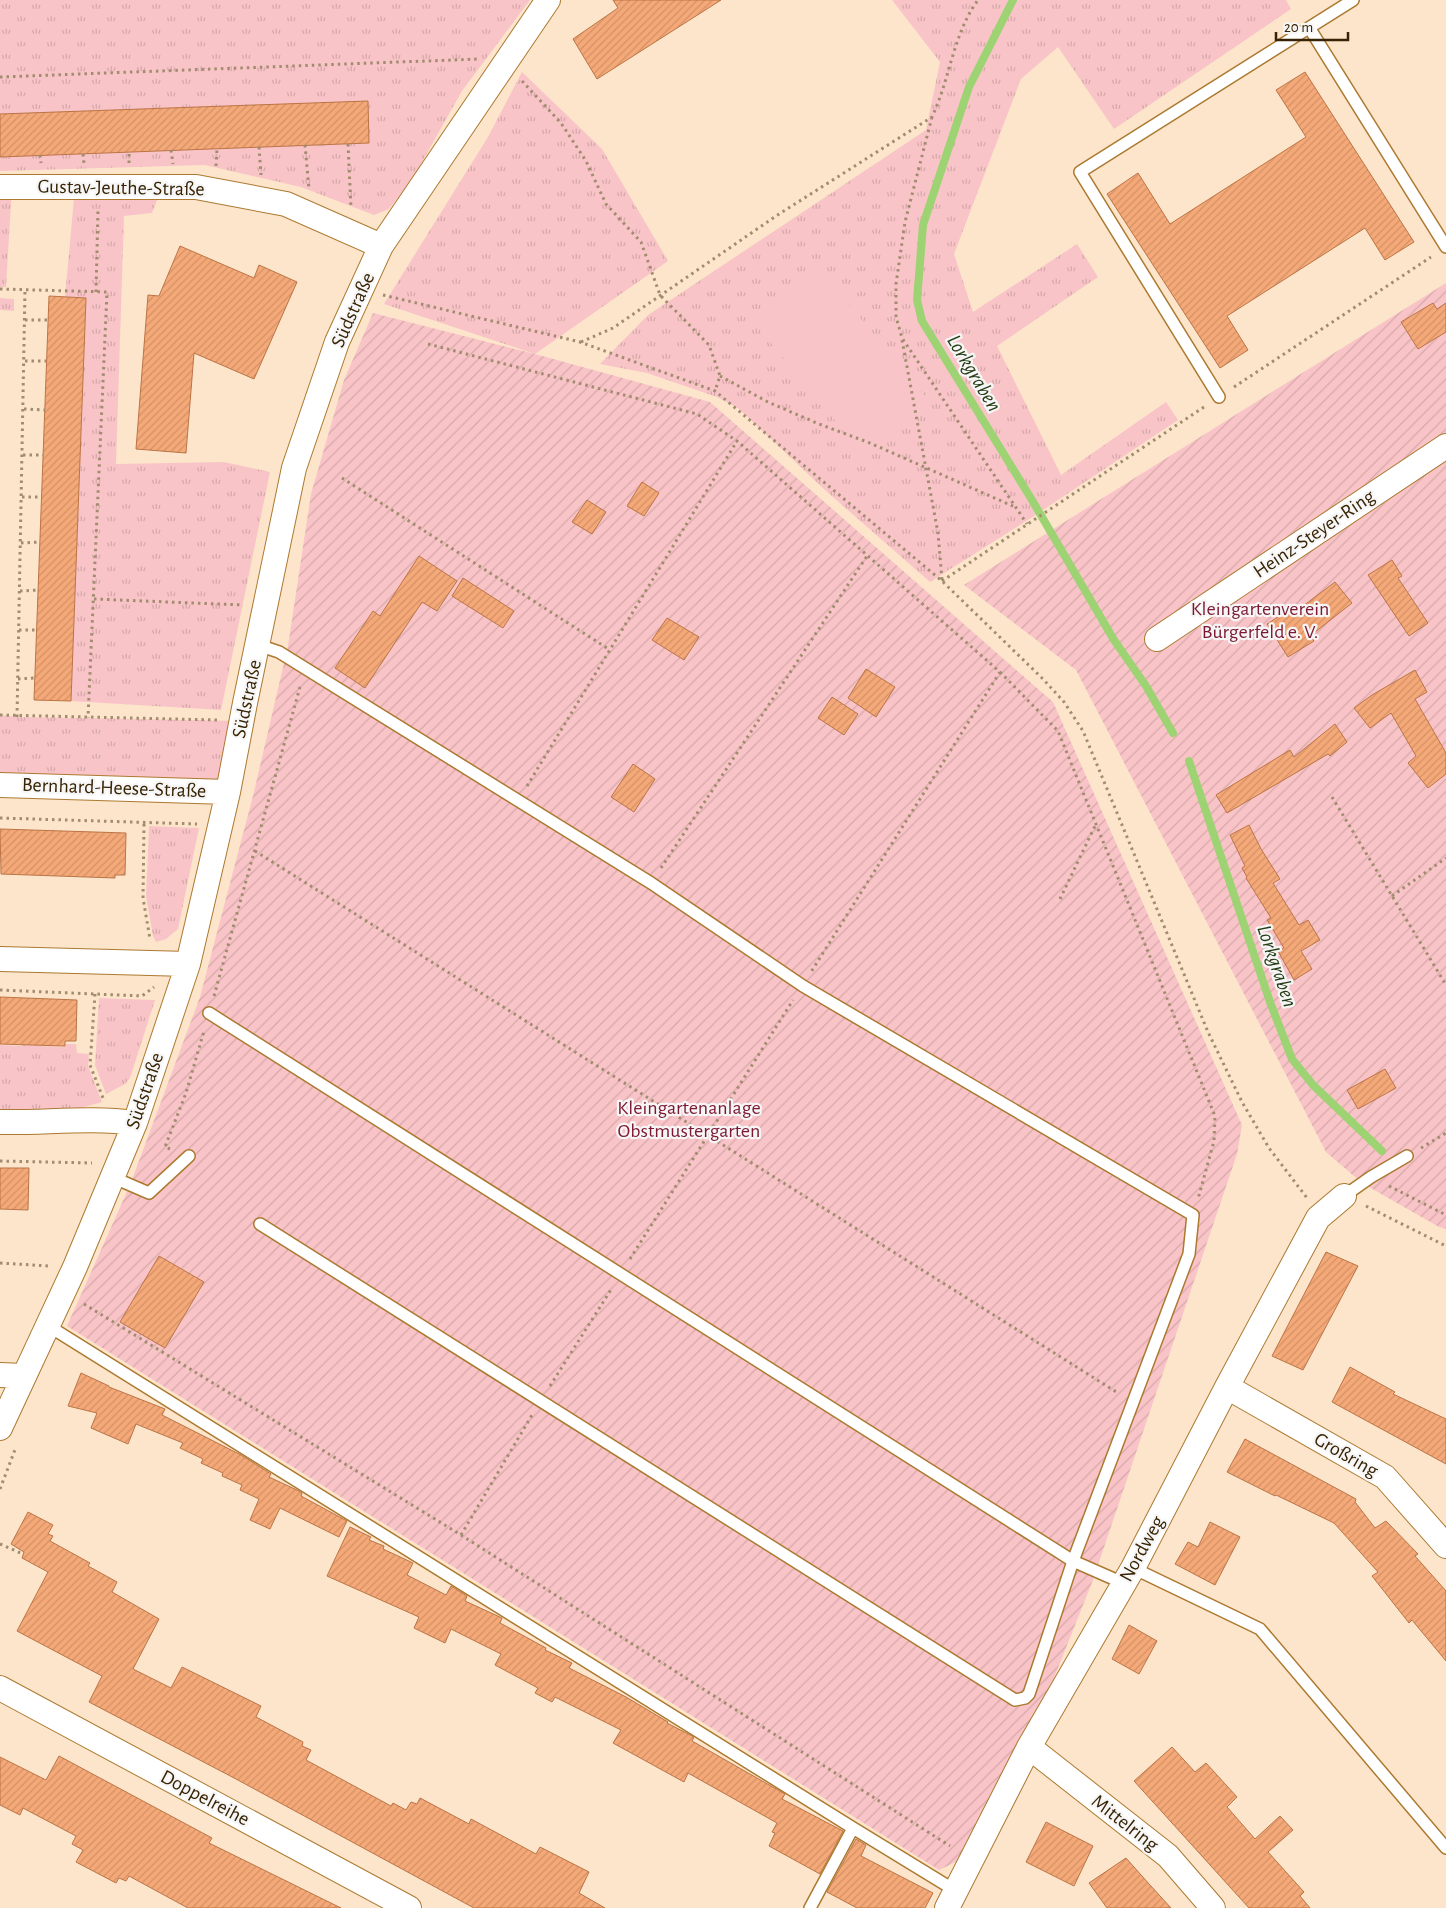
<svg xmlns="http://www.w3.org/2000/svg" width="1446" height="1908" font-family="'Alegreya Sans',sans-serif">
<defs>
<pattern id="grass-tufts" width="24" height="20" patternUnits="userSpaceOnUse" patternTransform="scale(1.25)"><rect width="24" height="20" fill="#f9c4c8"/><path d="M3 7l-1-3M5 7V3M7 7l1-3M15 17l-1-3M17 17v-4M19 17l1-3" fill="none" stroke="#d6a8aa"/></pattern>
<pattern id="garden-furrows" width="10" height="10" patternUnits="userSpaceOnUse" patternTransform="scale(1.25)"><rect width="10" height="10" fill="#f9c4c8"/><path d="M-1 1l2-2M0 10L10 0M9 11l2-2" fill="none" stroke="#d6a8aa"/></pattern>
<pattern id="building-hatch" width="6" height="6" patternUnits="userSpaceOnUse" patternTransform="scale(1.25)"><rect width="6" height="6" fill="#f5a978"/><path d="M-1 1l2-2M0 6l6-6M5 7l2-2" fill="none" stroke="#d39166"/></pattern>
</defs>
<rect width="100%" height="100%" fill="#fce5ca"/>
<!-- grass -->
<path fill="url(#grass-tufts)" d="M 0,0 L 530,0 L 462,91 L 413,178 L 389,209 L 374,215 L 301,187 L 205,165 L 0,171 Z
M 892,0 L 1286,0 L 1291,9 L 1114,129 L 1058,47 L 1021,79 L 954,254 L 973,312 L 1077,244 L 1098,277 L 997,346 L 1061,475 L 1166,402 L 1178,420 L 1034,516 L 930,582 L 825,490 L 738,408 L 717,397 L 647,373 L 600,364 L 648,315 L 926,130 L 940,62 Z
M 522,72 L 602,149 L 668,261 L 535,354 L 384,304 L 488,137 Z
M 12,186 L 6,287 L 0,287 L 0,187 Z
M 159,195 L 152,213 L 124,216 L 116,464 L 224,462 L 270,472 L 221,710 L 71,701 L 86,298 L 65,297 L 74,198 Z
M 0,298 L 14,299 L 14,311 L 0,310 Z
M 0,715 L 18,717 L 241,721 L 228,792 L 0,785 Z
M 149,826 L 199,828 L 178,929 L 166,939 L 156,942 L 153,936 L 146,896 Z
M 99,998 L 155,1000 L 130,1078 L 125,1084 L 106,1094 L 95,1065 Z
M 23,1042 L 40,1043 L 40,1046 L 65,1047 L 66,1044 L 76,1044 L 77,1053 L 89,1054 L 88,1066 L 102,1102 L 77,1109 L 0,1116 L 0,1045 L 22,1046 Z"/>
<!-- garden -->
<path fill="url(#garden-furrows)" d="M 1446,283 L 1446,1229 L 1439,1227 L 1362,1183 L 1326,1152 L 1076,670 L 964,585 Z
M 373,313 L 535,354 L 710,402 L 1053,702 L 1242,1125 L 1237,1154 L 1093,1580 L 1048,1693 L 958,1861 L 939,1870 L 67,1326 L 130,1185 L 200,997 L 253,796 L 288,646 L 311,494 L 344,380 Z"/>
<!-- pitch -->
<path fill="#f9c4c8" d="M 822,272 L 930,402 L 864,456 L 757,326 Z"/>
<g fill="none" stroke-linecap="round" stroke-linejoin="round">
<!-- stream -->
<path stroke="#9dd373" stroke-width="8" d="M 1013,0 L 969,87 L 923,225 L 917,300 L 922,321 L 1032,500 L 1114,640 L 1146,686 L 1173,733
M 1189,761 L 1270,1002 L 1292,1059 L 1313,1085 L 1382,1151"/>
</g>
<!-- building -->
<path fill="url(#building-hatch)" stroke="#bb7446" d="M 613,0 L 721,0 L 597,79 L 573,39 L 618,8 Z
M 1305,72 L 1414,242 L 1385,260 L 1365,228 L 1227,316 L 1248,350 L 1220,368 L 1107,194 L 1138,173 L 1170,224 L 1306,137 L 1276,90 Z
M 368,101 L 369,143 L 0,157 L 0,114 Z
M 180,246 L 254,278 L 259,265 L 297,282 L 254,379 L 194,353 L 186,453 L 136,449 L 148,295 L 159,296 Z
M 49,296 L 86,298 L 71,701 L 34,700 Z
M 1433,303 L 1437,309 L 1446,303 L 1446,332 L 1418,349 L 1401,322 Z
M 642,482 L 659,493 L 644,516 L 627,506 Z
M 587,500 L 606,512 L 592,534 L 572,522 Z
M 419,556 L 457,581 L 437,611 L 422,602 L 365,688 L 335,668 L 373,611 L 380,616 Z
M 1392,560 L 1402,576 L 1398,578 L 1428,623 L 1409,636 L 1368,575 Z
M 463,578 L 514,611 L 503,628 L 452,596 Z
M 1335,582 L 1352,603 L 1310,636 L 1314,641 L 1288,657 L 1267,624 L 1292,608 L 1295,612 Z
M 667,618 L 699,637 L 684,660 L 652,640 Z
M 866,669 L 895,687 L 876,717 L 848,698 Z
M 1415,670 L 1427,692 L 1415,699 L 1446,753 L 1446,774 L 1428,788 L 1408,763 L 1416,756 L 1391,713 L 1370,728 L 1354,708 L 1372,695 Z
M 832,697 L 858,714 L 844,735 L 818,718 Z
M 1335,724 L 1347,742 L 1330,756 L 1328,754 L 1227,813 L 1216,795 L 1290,750 L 1294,757 Z
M 633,764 L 655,779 L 634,812 L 611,797 Z
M 1249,825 L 1261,849 L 1280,879 L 1273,883 L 1299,925 L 1308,920 L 1320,940 L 1301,951 L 1312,969 L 1294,980 L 1278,951 L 1284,948 L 1267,920 L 1271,918 L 1246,878 L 1247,877 L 1242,868 L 1245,866 L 1230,835 Z
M 0,829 L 126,833 L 125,875 L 115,875 L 115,878 L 1,874 Z
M 0,997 L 77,1000 L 76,1041 L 65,1041 L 65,1046 L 0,1044 Z
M 1385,1069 L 1396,1088 L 1358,1109 L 1347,1090 Z
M 0,1168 L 29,1168 L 28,1210 L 0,1209 Z
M 1326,1252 L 1358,1266 L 1303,1370 L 1272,1356 Z
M 159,1256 L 204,1282 L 165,1348 L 120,1322 Z
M 1350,1367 L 1395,1392 L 1393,1394 L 1446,1419 L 1446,1464 L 1332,1402 Z
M 81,1373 L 109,1386 L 109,1387 L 165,1409 L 162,1415 L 241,1455 L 271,1474 L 269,1477 L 299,1491 L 302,1493 L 301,1496 L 347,1521 L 339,1537 L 280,1508 L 270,1529 L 250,1520 L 259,1499 L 240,1490 L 242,1485 L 222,1476 L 223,1473 L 201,1463 L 203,1459 L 180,1448 L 183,1443 L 136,1424 L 128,1444 L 91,1428 L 97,1413 L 68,1406 Z
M 1245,1439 L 1356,1499 L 1355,1502 L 1375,1528 L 1386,1521 L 1418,1554 L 1415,1556 L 1446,1591 L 1446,1661 L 1412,1620 L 1409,1623 L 1372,1576 L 1378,1572 L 1334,1523 L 1276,1495 L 1275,1496 L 1227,1472 Z
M 28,1512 L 53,1525 L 48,1534 L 53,1536 L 50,1541 L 90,1563 L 88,1566 L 117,1582 L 112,1592 L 159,1619 L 133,1669 L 171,1688 L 182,1667 L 261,1706 L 256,1717 L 303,1742 L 302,1746 L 311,1750 L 306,1760 L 391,1806 L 393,1803 L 406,1810 L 411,1802 L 417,1804 L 420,1798 L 469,1824 L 471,1819 L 536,1854 L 540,1847 L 589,1872 L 579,1893 L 605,1908 L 474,1908 L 236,1779 L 89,1702 L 102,1676 L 17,1631 L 48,1572 L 22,1558 L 24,1552 L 11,1544 Z
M 1210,1522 L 1240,1537 L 1215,1585 L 1175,1564 L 1188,1542 L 1198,1547 Z
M 350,1527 L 371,1537 L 369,1540 L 384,1546 L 383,1549 L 413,1563 L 407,1575 L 446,1595 L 451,1586 L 467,1596 L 465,1601 L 502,1618 L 500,1623 L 546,1648 L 545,1650 L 572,1663 L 569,1668 L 626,1697 L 668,1722 L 667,1723 L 694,1737 L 692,1741 L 785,1794 L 782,1799 L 843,1831 L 820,1874 L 769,1846 L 775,1833 L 772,1832 L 777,1823 L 688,1773 L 684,1782 L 613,1743 L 621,1730 L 555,1697 L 552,1702 L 535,1693 L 538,1688 L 495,1665 L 501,1654 L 451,1629 L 445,1643 L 414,1628 L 419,1617 L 327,1576 Z
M 1129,1625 L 1157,1641 L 1139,1674 L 1112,1659 Z
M 1172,1747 L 1195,1772 L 1206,1763 L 1237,1797 L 1227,1807 L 1255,1839 L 1280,1816 L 1293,1830 L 1268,1852 L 1304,1892 L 1300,1896 L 1310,1908 L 1249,1908 L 1134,1781 Z
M 59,1756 L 212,1838 L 209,1843 L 341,1908 L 188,1908 L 129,1876 L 126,1881 L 119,1878 L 116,1883 L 76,1862 L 83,1850 L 72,1844 L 76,1836 L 23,1808 L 20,1815 L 0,1805 L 0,1757 L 46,1780 Z
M 1046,1822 L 1093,1846 L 1074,1886 L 1026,1862 Z
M 856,1839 L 866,1845 L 861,1856 L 933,1893 L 925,1908 L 857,1908 L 827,1892 Z
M 1126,1858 L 1150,1885 L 1171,1908 L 1107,1908 L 1089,1883 Z"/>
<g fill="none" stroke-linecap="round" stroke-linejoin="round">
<!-- lane casing -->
<g stroke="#ac7930" stroke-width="14">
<path id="lane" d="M 1310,29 L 1446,247
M 1219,397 L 1080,172 L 1353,0
M 209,1013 L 1073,1561 L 1189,1254 L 1193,1215 L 803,986 L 651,883 L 279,652 L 258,645
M 112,1177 L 149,1193 L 189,1156
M 1344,1196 L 1371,1177 L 1407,1156
M 260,1224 L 1015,1700 L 1025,1698 L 1029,1694 L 1073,1561 L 1123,1583
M 47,1325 L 853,1828 L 956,1891
M 1133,1568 L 1260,1629 L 1446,1848
M 810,1908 L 853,1828"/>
</g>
<!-- street casing -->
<g stroke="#ac7930" stroke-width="26">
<path id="street" d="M 0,187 L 196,187 L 286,204 L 381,246
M 1157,639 L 1446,446
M 0,785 L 228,792
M 0,959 L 188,964
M 0,1122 C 45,1123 91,1117 135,1123
M 0,1375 L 23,1376
M 1227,1387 L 1385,1477 L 1446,1546
M 0,1428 L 75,1267 L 135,1123 L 188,964 L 228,792 L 245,703 L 294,468 L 337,342 L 381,246 L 548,0
M 0,1688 L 409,1908
M 1029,1747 L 1168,1856 L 1213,1908
M 947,1908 L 1029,1747 L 1133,1568 L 1227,1387 L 1318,1218 L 1344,1196"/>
</g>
<!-- path -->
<path stroke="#a28c6f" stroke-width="3" stroke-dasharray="2.5 4" stroke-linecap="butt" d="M 0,77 L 479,59
M 522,81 L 561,123 L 586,161 L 606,204 L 641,242 L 660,295 L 709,345 L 720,376 L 715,391
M 932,117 L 905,222 L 896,284 L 896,317 L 902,338 L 1027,524
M 348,144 L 351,208
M 305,145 L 309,189
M 259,147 L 261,175
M 171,150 L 173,164
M 83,154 L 84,164
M 40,155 L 41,163
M 129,163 L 129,152
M 216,166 L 217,149
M 0,289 L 107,292 L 88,718
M 96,292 L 98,210
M 383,295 L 580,342 L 715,391 L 942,581 L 1043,679 L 1064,702 L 1083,731 L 1208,1032 L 1242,1102 L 1269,1148 L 1307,1198
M 25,320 L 48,320
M 902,340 L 938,533 L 942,580
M 581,342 L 613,328 L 776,216 L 932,117 C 950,79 953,34 978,0
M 428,344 L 697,414 L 737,441 L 1000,672 L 811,972
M 25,361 L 46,361
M 720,376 L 768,402 L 819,424 L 870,443 L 1015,507
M 1234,387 L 1431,257
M 24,409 L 45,410
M 23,455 L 43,455
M 342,478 L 610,650
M 22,497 L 41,497
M 21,543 L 40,542
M 942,581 L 1204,407
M 20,591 L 38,590
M 94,599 L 243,605
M 19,630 L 37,630
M 1000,672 L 1058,731 L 1215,1116 L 1214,1141 L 1198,1199
M 18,679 L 35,678
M 0,715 L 218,720
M 17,717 L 25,289
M 527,786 L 737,441
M 1332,797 L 1446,985
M 0,818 L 197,824
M 144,824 L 143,898 L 150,939
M 255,851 L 1118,1393
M 661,868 L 867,556
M 1392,896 L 1446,858
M 1060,899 L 1095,826
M 0,990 L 142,996 L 154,987
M 95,994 L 90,1065 L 103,1098
M 214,996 L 300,687
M 1421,1148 L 1446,1133
M 170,1149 L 165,1147 L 186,1093 L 204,1031
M 0,1161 L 92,1163
M 1389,1186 L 1446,1215
M 1366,1206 L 1446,1246
M 630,1259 L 793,1000
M 0,1263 L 49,1266
M 84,1304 L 461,1535 L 950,1846
M 550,1386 L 612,1288
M 0,1489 L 16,1447
M 461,1535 L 532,1415
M 0,1544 L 23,1554"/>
<!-- lane -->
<use href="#lane" stroke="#fff" stroke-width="11"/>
<!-- street -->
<use href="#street" stroke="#fff" stroke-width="24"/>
</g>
<g text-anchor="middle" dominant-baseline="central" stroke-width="4.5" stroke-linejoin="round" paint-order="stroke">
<!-- street labels -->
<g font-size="20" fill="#382304" stroke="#f6f6f6">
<text transform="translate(121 188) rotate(1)">Gustav-Jeuthe-Straße</text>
<text transform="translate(353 310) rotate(-66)">Südstraße</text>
<text transform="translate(1314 534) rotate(-34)">Heinz-Steyer-Ring</text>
<text transform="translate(247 699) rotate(-78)">Südstraße</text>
<text transform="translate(114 788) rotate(2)">Bernhard-Heese-Straße</text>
<text transform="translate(145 1091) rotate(-71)">Südstraße</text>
<text transform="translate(1346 1455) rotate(30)">Großring</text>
<text transform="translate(1142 1549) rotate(-61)">Nordweg</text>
<text transform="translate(205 1798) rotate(28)">Doppelreihe</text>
<text transform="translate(1125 1823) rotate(38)">Mittelring</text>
</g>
<!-- park labels -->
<g font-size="20" fill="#7d1831" stroke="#f6f6f6">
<text x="1260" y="609">Kleingartenverein<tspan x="1260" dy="23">Bürgerfeld e. V.</tspan></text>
<text x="689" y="1108">Kleingartenanlage<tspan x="689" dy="23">Obstmustergarten</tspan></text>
</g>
<!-- water labels -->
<g font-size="21" font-style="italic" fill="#273d16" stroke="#f6f6f6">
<text transform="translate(974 373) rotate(59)">Lorkgraben</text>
<text transform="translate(1277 966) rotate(71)">Lorkgraben</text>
</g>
</g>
<!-- scale -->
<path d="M1276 32v8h72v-8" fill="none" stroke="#382304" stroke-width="2.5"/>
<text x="1284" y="32" font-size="15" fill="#382304" stroke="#f6f6f6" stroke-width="4" paint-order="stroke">20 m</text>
</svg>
